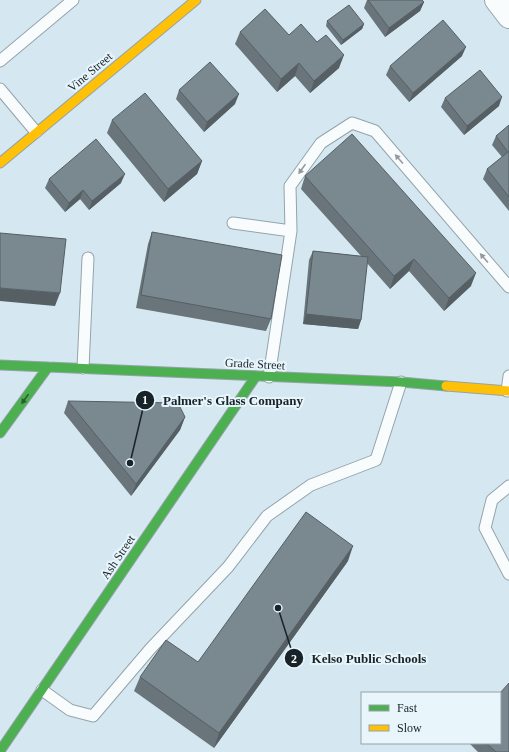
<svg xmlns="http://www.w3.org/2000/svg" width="509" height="752" font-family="'Times New Roman',serif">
<rect width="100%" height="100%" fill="#d5e8f1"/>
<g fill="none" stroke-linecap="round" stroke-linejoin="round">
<!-- lane casing -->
<g stroke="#95a3aa" stroke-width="13">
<path id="lane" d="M 0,61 L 73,0
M 0,89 L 36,132
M 233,223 L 291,231 L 269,377
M 291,231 L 290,186 L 321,143 L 352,123 L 375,131 L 509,287
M 83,368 L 88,258
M 507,391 L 509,376
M 509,486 L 492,500 L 485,528 L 509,574
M 42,690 L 70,710 L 93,716 L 151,648 L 228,567 L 267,516 L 311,485 L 376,460 L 401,382"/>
</g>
<!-- street casing -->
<g stroke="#95a3aa" stroke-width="24">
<path id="street" d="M 496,0 L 509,17"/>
</g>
<!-- fast casing -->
<g stroke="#95a3aa" stroke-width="11">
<path id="fast" d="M 0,365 L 401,382 L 446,386
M 0,433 L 48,367
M 0,751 L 256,376"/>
</g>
<!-- slow casing -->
<g stroke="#95a3aa" stroke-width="11">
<path id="slow" d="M 0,163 L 196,0
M 446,386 L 509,391"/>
</g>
<!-- lane -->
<use href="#lane" stroke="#f9fcfd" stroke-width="11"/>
<!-- street -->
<use href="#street" stroke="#f9fcfd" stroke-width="22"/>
<!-- fast -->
<use href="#fast" stroke="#4caf50" stroke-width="9"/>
<!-- slow -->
<use href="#slow" stroke="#ffc107" stroke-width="9"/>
</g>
<!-- wall -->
<path fill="#69757b" d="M 367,0 L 422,0 L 424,2 L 420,11 L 385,37 L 364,8 Z
M 327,21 L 364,24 L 362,29 L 341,45 L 326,26 Z
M 240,32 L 289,35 L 339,68 L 310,93 L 295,76 L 277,92 L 235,44 Z
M 462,56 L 409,102 L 386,75 L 390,66 Z
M 179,90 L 235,104 L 204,132 L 176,99 Z
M 445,98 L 499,106 L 464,135 L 441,107 Z
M 112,120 L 202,161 L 197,174 L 164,202 L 107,133 Z
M 509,125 L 509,211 L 483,179 L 487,169 L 502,157 L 492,145 L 496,136 Z
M 305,176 L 471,286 L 444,311 L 409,271 L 390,289 L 367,263 L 361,320 L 358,329 L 303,324 L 309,260 L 313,251 L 361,256 L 301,189 Z
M 49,179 L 121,183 L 89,210 L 80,199 L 65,212 L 45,188 Z
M 152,232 L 271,319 L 266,331 L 136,308 L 148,244 Z
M 68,401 L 185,417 L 180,430 L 131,496 L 64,413 Z
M 348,561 L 214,748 L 134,691 L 140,677 L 198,662 Z
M 469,743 L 500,743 L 509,752 L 478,752 Z"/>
<!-- shaded-wall -->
<path fill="#555f64" d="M 424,2 L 420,11 L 385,37 L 389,28 Z
M 364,24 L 362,29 L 341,45 L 343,40 Z
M 466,47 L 462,56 L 409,102 L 413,93 Z
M 344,55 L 339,68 L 310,93 L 314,81 Z
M 299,63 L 295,76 L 277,92 L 281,79 Z
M 239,94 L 235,104 L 204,132 L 207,122 Z
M 502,97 L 499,106 L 464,135 L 467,126 Z
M 202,161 L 197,174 L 164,202 L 168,189 Z
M 125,174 L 121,183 L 89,210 L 92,201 Z
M 83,190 L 80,199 L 65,212 L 69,203 Z
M 414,259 L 409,271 L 390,289 L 394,276 Z
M 476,273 L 471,286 L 444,311 L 449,298 Z
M 0,288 L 60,293 L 55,306 L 0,301 Z
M 306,314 L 361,320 L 358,329 L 303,324 Z
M 185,417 L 180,430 L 131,496 L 136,484 Z
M 353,546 L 348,561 L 214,748 L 219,733 Z"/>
<!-- building -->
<path fill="#7a888f" stroke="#555f64" d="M 368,0 L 422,0 L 424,2 L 389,28 Z
M 349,5 L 364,24 L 343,40 L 327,21 Z
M 265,9 L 289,35 L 301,24 L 317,42 L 326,35 L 344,55 L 314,81 L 299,63 L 281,79 L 240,32 Z
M 443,20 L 466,47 L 413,93 L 390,66 Z
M 210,62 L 239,94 L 207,122 L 179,90 Z
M 480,70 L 502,97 L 467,126 L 445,98 Z
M 145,93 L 202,161 L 168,189 L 112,120 Z
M 509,125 L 509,197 L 487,169 L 508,152 L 496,136 Z
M 352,134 L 476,273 L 449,298 L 414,259 L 394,276 L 305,176 Z
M 96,139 L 125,174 L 92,201 L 83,190 L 69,203 L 49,179 Z
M 152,232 L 282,255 L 271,319 L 141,295 Z
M 0,233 L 66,239 L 60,293 L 0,288 Z
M 313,251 L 368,257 L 361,320 L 306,314 Z
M 68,401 L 178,403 L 185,417 L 136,484 Z
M 306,512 L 353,546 L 219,733 L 140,677 L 166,640 L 198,662 Z
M 509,683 L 509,752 L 496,752 L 486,743 L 500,743 L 500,693 Z"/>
<!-- one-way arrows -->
<defs><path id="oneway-solid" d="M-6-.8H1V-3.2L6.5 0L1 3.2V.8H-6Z"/></defs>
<g fill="#939a9e">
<use href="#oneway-solid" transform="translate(399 159) rotate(-131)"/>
<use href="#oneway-solid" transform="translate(302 169) rotate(125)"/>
<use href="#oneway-solid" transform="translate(484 258) rotate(-131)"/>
</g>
<use fill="#2c5b39" href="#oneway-solid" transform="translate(25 399) rotate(126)"/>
<g text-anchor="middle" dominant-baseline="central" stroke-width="4" stroke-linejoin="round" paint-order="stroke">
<!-- street labels -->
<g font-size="12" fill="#172329" stroke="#e8f5fb">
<text transform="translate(90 72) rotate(-40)">Vine Street</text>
<text transform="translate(255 364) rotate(3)">Grade Street</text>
<text transform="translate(118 557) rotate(-56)">Ash Street</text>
</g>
</g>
<!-- callouts -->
<path fill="none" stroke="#172329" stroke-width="1.5" d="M130 463L145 400M278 608L294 658"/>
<g fill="#172329" stroke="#e8f5fb" stroke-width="1.5">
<circle cx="130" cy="463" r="4"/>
<circle cx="278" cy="608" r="4"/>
<circle cx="145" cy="400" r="10"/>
<circle cx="294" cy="658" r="10"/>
</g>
<g font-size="12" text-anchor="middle" font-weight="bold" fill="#fff">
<text x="145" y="404">1</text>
<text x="294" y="663">2</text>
</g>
<g font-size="13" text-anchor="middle" font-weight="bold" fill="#172329" stroke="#e8f5fb" stroke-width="4" stroke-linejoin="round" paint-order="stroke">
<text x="233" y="405">Palmer's Glass Company</text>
<text x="369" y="663">Kelso Public Schools</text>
</g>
<!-- legend -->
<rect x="361" y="692" width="140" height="52" fill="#e8f5fb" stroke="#94a1a7"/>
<rect x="369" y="705" width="20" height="6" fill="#4caf50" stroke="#94a1a7"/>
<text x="397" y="712" font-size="12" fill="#172329">Fast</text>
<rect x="369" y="725" width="20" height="6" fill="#ffc107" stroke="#94a1a7"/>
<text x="397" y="732" font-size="12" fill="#172329">Slow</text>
</svg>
